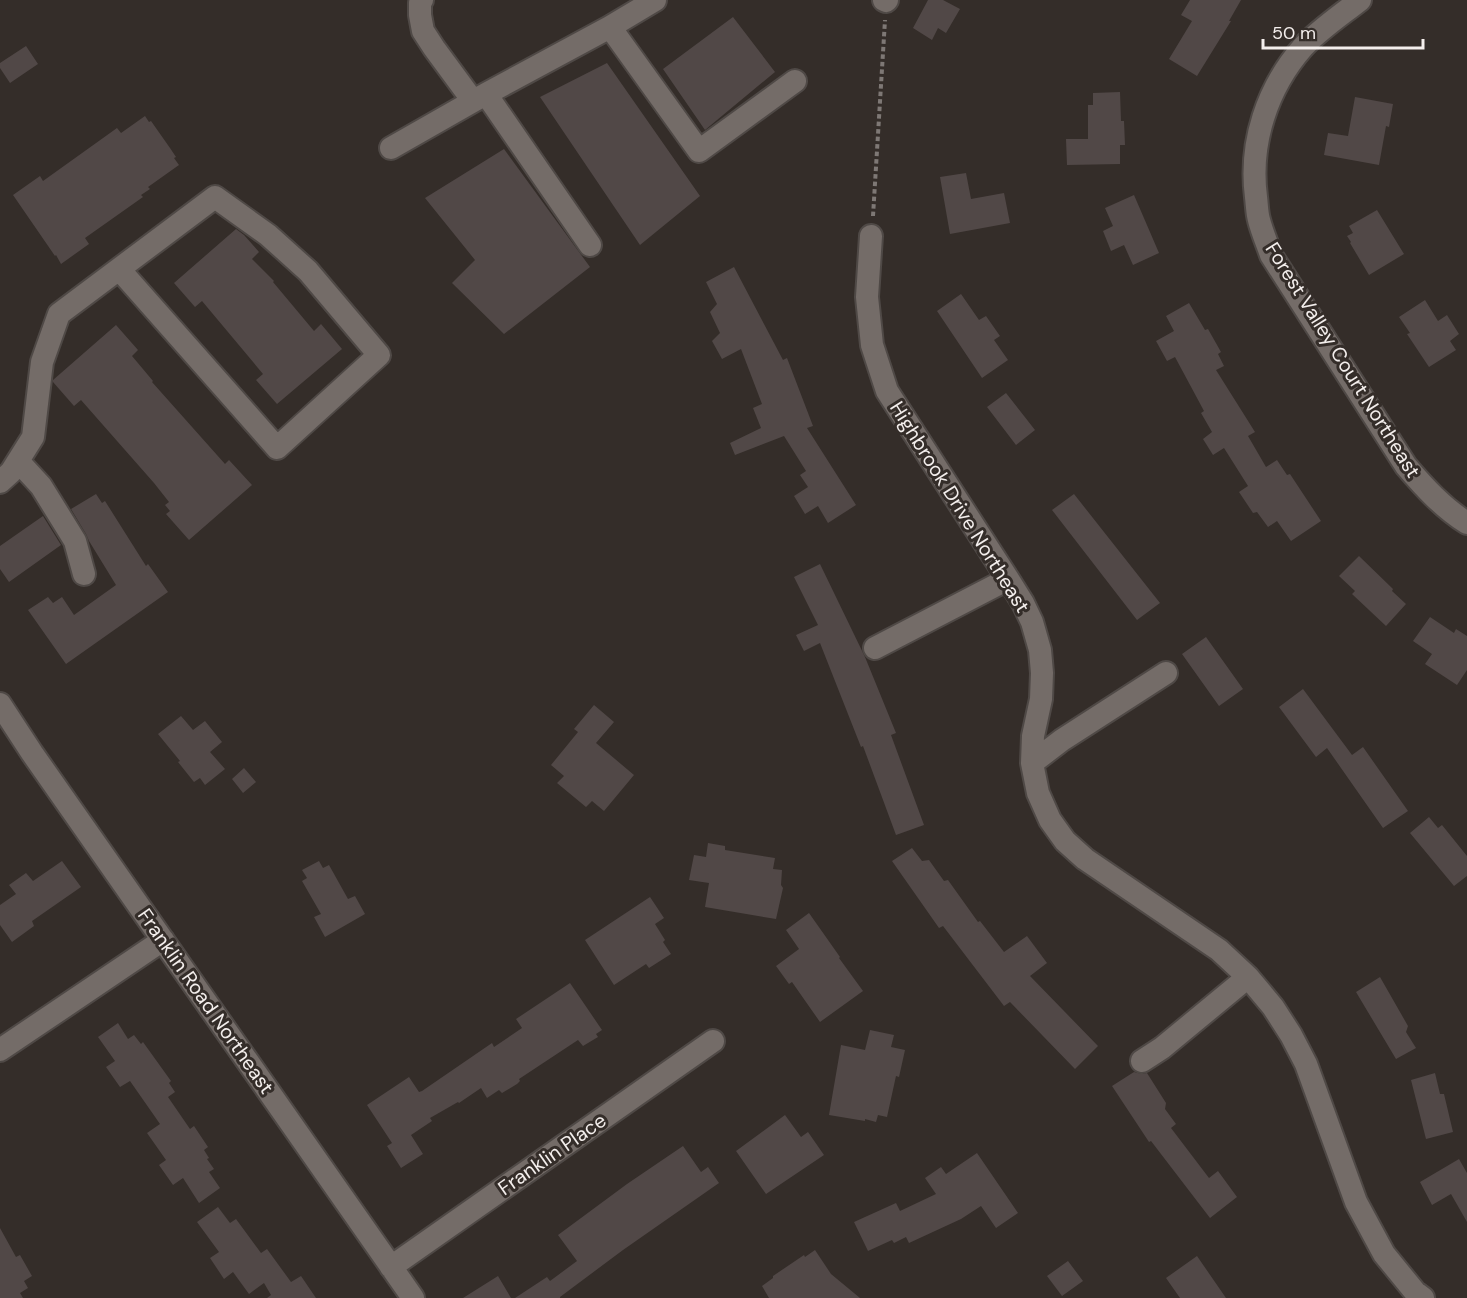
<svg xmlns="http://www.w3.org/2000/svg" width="1467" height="1298" font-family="'DM Sans',sans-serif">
<rect width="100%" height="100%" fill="#342d29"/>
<!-- building -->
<path fill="#514847" d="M 928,0 L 943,0 L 960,9 L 946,33 L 938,28 L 932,40 L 913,28 Z
M 1190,0 L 1241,0 L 1229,21 L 1231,21 L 1197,76 L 1169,59 L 1192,21 L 1181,15 Z
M 733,17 L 775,72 L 705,130 L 663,69 Z
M 26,46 L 38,64 L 10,83 L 0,68 L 0,63 Z
M 607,63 L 700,196 L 640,245 L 540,97 Z
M 1120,92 L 1121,121 L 1124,121 L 1125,145 L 1120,145 L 1120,164 L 1067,165 L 1066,139 L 1088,139 L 1088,105 L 1093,105 L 1093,93 Z
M 1355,97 L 1393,104 L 1389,127 L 1386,126 L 1379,165 L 1324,155 L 1328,133 L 1348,136 Z
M 145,116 L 149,122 L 151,121 L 170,148 L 176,157 L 174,158 L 179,165 L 148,187 L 150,189 L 141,195 L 143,197 L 85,238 L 89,244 L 61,264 L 56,255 L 55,256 L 13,195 L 40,176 L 43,181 L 117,128 L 121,133 Z
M 504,149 L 590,267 L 504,334 L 452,283 L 475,260 L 425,198 Z
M 966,173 L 971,199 L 1004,193 L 1010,223 L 950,234 L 940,177 Z
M 1134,195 L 1159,253 L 1133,265 L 1124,245 L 1111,251 L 1103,231 L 1113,226 L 1105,208 Z
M 1377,210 L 1404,254 L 1369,275 L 1350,243 L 1351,242 L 1347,236 L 1353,233 L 1349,226 Z
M 236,229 L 244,235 L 259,252 L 252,259 L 274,281 L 273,282 L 314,331 L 321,324 L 342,349 L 277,404 L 256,380 L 263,374 L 202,301 L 195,307 L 174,283 Z
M 734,267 L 783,360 L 787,358 L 813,426 L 807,428 L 856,505 L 828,523 L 818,506 L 805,514 L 794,496 L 808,487 L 800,475 L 806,471 L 784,436 L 735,455 L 730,443 L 761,428 L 753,408 L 762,404 L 741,349 L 722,359 L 712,341 L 720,333 L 710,312 L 717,304 L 706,282 Z
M 961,294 L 979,320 L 986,316 L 1000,336 L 994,340 L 1008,360 L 982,378 L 937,311 Z
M 1425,300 L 1438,321 L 1447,315 L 1459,334 L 1450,341 L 1456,350 L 1429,367 L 1407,334 L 1410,333 L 1399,317 Z
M 1189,303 L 1205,330 L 1208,329 L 1221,352 L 1218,354 L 1224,366 L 1216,370 L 1255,432 L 1248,436 L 1266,467 L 1277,460 L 1287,475 L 1290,474 L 1321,521 L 1291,541 L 1277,521 L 1268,527 L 1257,512 L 1253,513 L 1239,492 L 1248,486 L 1224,448 L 1213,455 L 1203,439 L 1212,432 L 1201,413 L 1204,411 L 1175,357 L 1167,361 L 1156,341 L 1174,331 L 1166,316 Z
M 116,325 L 138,350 L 132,356 L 153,381 L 152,382 L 225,464 L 229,460 L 252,485 L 189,540 L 166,514 L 170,511 L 165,505 L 169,502 L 154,483 L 81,400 L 74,406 L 53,382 L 53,380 Z
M 1006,393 L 1035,430 L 1016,445 L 987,407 Z
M 96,494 L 102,503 L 105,501 L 146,566 L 148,564 L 168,592 L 66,664 L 28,610 L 48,597 L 53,603 L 62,597 L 74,615 L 116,585 L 89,541 L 86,534 L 71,509 Z
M 1074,494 L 1160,603 L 1137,620 L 1052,510 Z
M 43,516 L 61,545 L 9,582 L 0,569 L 0,546 Z
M 1359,556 L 1393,589 L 1392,591 L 1406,604 L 1386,626 L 1352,594 L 1355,591 L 1339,576 Z
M 820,564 L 865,657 L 896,733 L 891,735 L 924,825 L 896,835 L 863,746 L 861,747 L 820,643 L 804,651 L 796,635 L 818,625 L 794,577 Z
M 1430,617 L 1454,633 L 1456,629 L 1467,636 L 1467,670 L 1457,685 L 1425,664 L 1432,654 L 1413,641 Z
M 1206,637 L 1243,689 L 1219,706 L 1182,654 Z
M 1303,689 L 1352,755 L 1363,747 L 1408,811 L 1383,828 L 1327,748 L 1316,757 L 1279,707 Z
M 594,705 L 614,722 L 596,743 L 634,775 L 604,811 L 592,801 L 586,807 L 557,783 L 564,776 L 551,765 L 578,732 L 574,729 Z
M 181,716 L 193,730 L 205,721 L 222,742 L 210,752 L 225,769 L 205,785 L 200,778 L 194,782 L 178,762 L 180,761 L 158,734 Z
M 244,768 L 256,782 L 243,793 L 232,779 Z
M 1429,817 L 1438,828 L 1442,825 L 1467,856 L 1467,876 L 1454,886 L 1410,833 Z
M 708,843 L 725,846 L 725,850 L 775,858 L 773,869 L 782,870 L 781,885 L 783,888 L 776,919 L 705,907 L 709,883 L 689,880 L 694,855 L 706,857 Z
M 912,848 L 922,861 L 929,860 L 944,881 L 948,880 L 978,922 L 980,921 L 1004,952 L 1027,936 L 1047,963 L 1030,976 L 1098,1046 L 1075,1069 L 1010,1002 L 1004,1006 L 943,926 L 939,928 L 892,861 Z
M 62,861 L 81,887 L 32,921 L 34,926 L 12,942 L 0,925 L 0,905 L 16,894 L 9,885 L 26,873 L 33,881 Z
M 319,861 L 323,868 L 329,865 L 348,899 L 355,896 L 365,914 L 325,937 L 314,917 L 321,914 L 302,881 L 307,878 L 302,870 Z
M 650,897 L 664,918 L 655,924 L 665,940 L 663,942 L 671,954 L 649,968 L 646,964 L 614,985 L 585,940 Z
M 809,913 L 840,957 L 839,958 L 863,991 L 820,1022 L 792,982 L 789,984 L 776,966 L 799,949 L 786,930 Z
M 1380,977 L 1408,1026 L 1406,1032 L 1416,1048 L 1396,1059 L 1356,992 Z
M 570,983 L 602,1030 L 596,1034 L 598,1037 L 583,1046 L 578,1040 L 519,1079 L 520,1081 L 517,1084 L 502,1093 L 499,1090 L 487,1098 L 481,1088 L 459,1103 L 458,1102 L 430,1118 L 432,1121 L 411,1135 L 423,1154 L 401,1168 L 387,1146 L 392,1143 L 367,1105 L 409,1077 L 419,1092 L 422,1091 L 492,1043 L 494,1047 L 522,1028 L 516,1019 Z
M 118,1023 L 128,1039 L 134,1035 L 141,1044 L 143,1042 L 171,1081 L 169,1083 L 175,1092 L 168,1097 L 190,1129 L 194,1126 L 208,1147 L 204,1150 L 209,1158 L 207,1159 L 214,1169 L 209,1172 L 220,1188 L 199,1203 L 183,1178 L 173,1185 L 159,1165 L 166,1160 L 147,1133 L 160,1124 L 130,1081 L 120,1087 L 106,1067 L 115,1061 L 98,1037 Z
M 870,1030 L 894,1035 L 891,1047 L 905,1050 L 899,1077 L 896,1076 L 887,1117 L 878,1115 L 876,1122 L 865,1119 L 865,1121 L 829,1115 L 841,1045 L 865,1050 Z
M 1134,1072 L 1142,1074 L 1147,1073 L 1166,1103 L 1165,1109 L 1176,1124 L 1171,1128 L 1209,1178 L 1218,1171 L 1237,1197 L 1210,1218 L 1151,1141 L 1149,1142 L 1112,1086 Z
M 1435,1073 L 1440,1094 L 1444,1094 L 1453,1132 L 1426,1139 L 1411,1080 Z
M 785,1115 L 801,1137 L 808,1132 L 824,1155 L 766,1194 L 736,1151 Z
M 683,1146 L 701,1172 L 708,1167 L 719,1183 L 623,1250 L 560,1297 L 560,1298 L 515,1298 L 547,1277 L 550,1281 L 577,1261 L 558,1235 L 627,1184 Z
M 977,1153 L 1018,1213 L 996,1228 L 981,1206 L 961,1219 L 909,1243 L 906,1237 L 894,1243 L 892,1240 L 868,1251 L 854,1222 L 896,1203 L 900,1211 L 936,1194 L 925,1178 L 941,1167 L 946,1174 Z
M 1459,1159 L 1467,1173 L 1467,1222 L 1451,1194 L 1432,1205 L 1420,1182 Z
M 218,1207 L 230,1223 L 236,1219 L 261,1253 L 267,1249 L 291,1282 L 301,1276 L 316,1298 L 267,1298 L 271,1295 L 264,1283 L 249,1294 L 233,1272 L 224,1279 L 210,1258 L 219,1252 L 197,1222 Z
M 0,1228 L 16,1257 L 20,1255 L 32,1276 L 24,1281 L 28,1288 L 20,1293 L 23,1298 L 0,1298 Z
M 815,1250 L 831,1274 L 860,1298 L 769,1298 L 762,1286 L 773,1278 L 773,1276 L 804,1255 L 805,1257 Z
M 1197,1256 L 1226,1298 L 1180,1298 L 1166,1278 Z
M 1068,1261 L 1083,1281 L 1062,1296 L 1047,1276 Z
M 498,1276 L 511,1298 L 463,1298 Z"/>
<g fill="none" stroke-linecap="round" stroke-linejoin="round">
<!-- minor casing -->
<g stroke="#4f4946" stroke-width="26">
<path id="minor" d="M 422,0 L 420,3 L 420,15 L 423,31 L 434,48 L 473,101
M 655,0 L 610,27 L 699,151 L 795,81
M 884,0 L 886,1 L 887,0
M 1360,0 C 1341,15 1320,29 1303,47 C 1267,88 1249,143 1256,197 C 1257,205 1257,213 1259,220 C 1262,232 1267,243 1271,255 L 1406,466 C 1424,487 1443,508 1467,523
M 391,148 L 484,95
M 871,236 L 867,297 L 872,345 L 887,391 L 1008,579 L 1023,603 L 1032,622 L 1040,650 L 1042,673 L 1041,699 L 1033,736 L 1032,763 L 1038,793 L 1050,820 L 1065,841 L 1085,859 L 1219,950 L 1248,977 L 1273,1007 L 1291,1035 L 1306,1064 L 1356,1202 L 1384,1254 L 1415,1292 L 1423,1298
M 590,245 L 486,94 L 610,27
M 18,461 L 41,486 L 75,541 L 84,574
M 0,482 L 11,472 L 33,437 L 42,362 L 59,314 L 215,197 L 268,235 L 308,271 L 379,355 L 277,448 L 119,269
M 875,648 L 1008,579
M 0,704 L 32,753 L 413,1298
M 1032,763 L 1062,740 L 1166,673
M 0,1050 L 163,940
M 1142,1061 L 1162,1048 L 1248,977
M 391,1267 L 713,1041"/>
</g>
<!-- path -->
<path stroke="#7e7875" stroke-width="4" stroke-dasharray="4.5 3" stroke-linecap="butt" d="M 873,216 L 885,20"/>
<!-- minor -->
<use href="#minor" stroke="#746c68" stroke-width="22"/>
</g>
<g text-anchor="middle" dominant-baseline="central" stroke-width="6" stroke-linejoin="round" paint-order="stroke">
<!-- street labels -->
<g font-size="20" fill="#f3eeec" stroke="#342d29">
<text transform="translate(1343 360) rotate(58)">Forest Valley Court Northeast</text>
<text transform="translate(960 507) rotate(58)">Highbrook Drive Northeast</text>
<text transform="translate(206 1001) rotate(55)">Franklin Road Northeast</text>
<text transform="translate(552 1154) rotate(-35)">Franklin Place</text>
</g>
</g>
<!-- scale -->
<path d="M1263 39v9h160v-9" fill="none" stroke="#f3eeec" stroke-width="3"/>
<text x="1272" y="39" font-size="18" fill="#f3eeec" stroke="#342d29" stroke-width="4.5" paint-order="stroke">50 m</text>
</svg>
